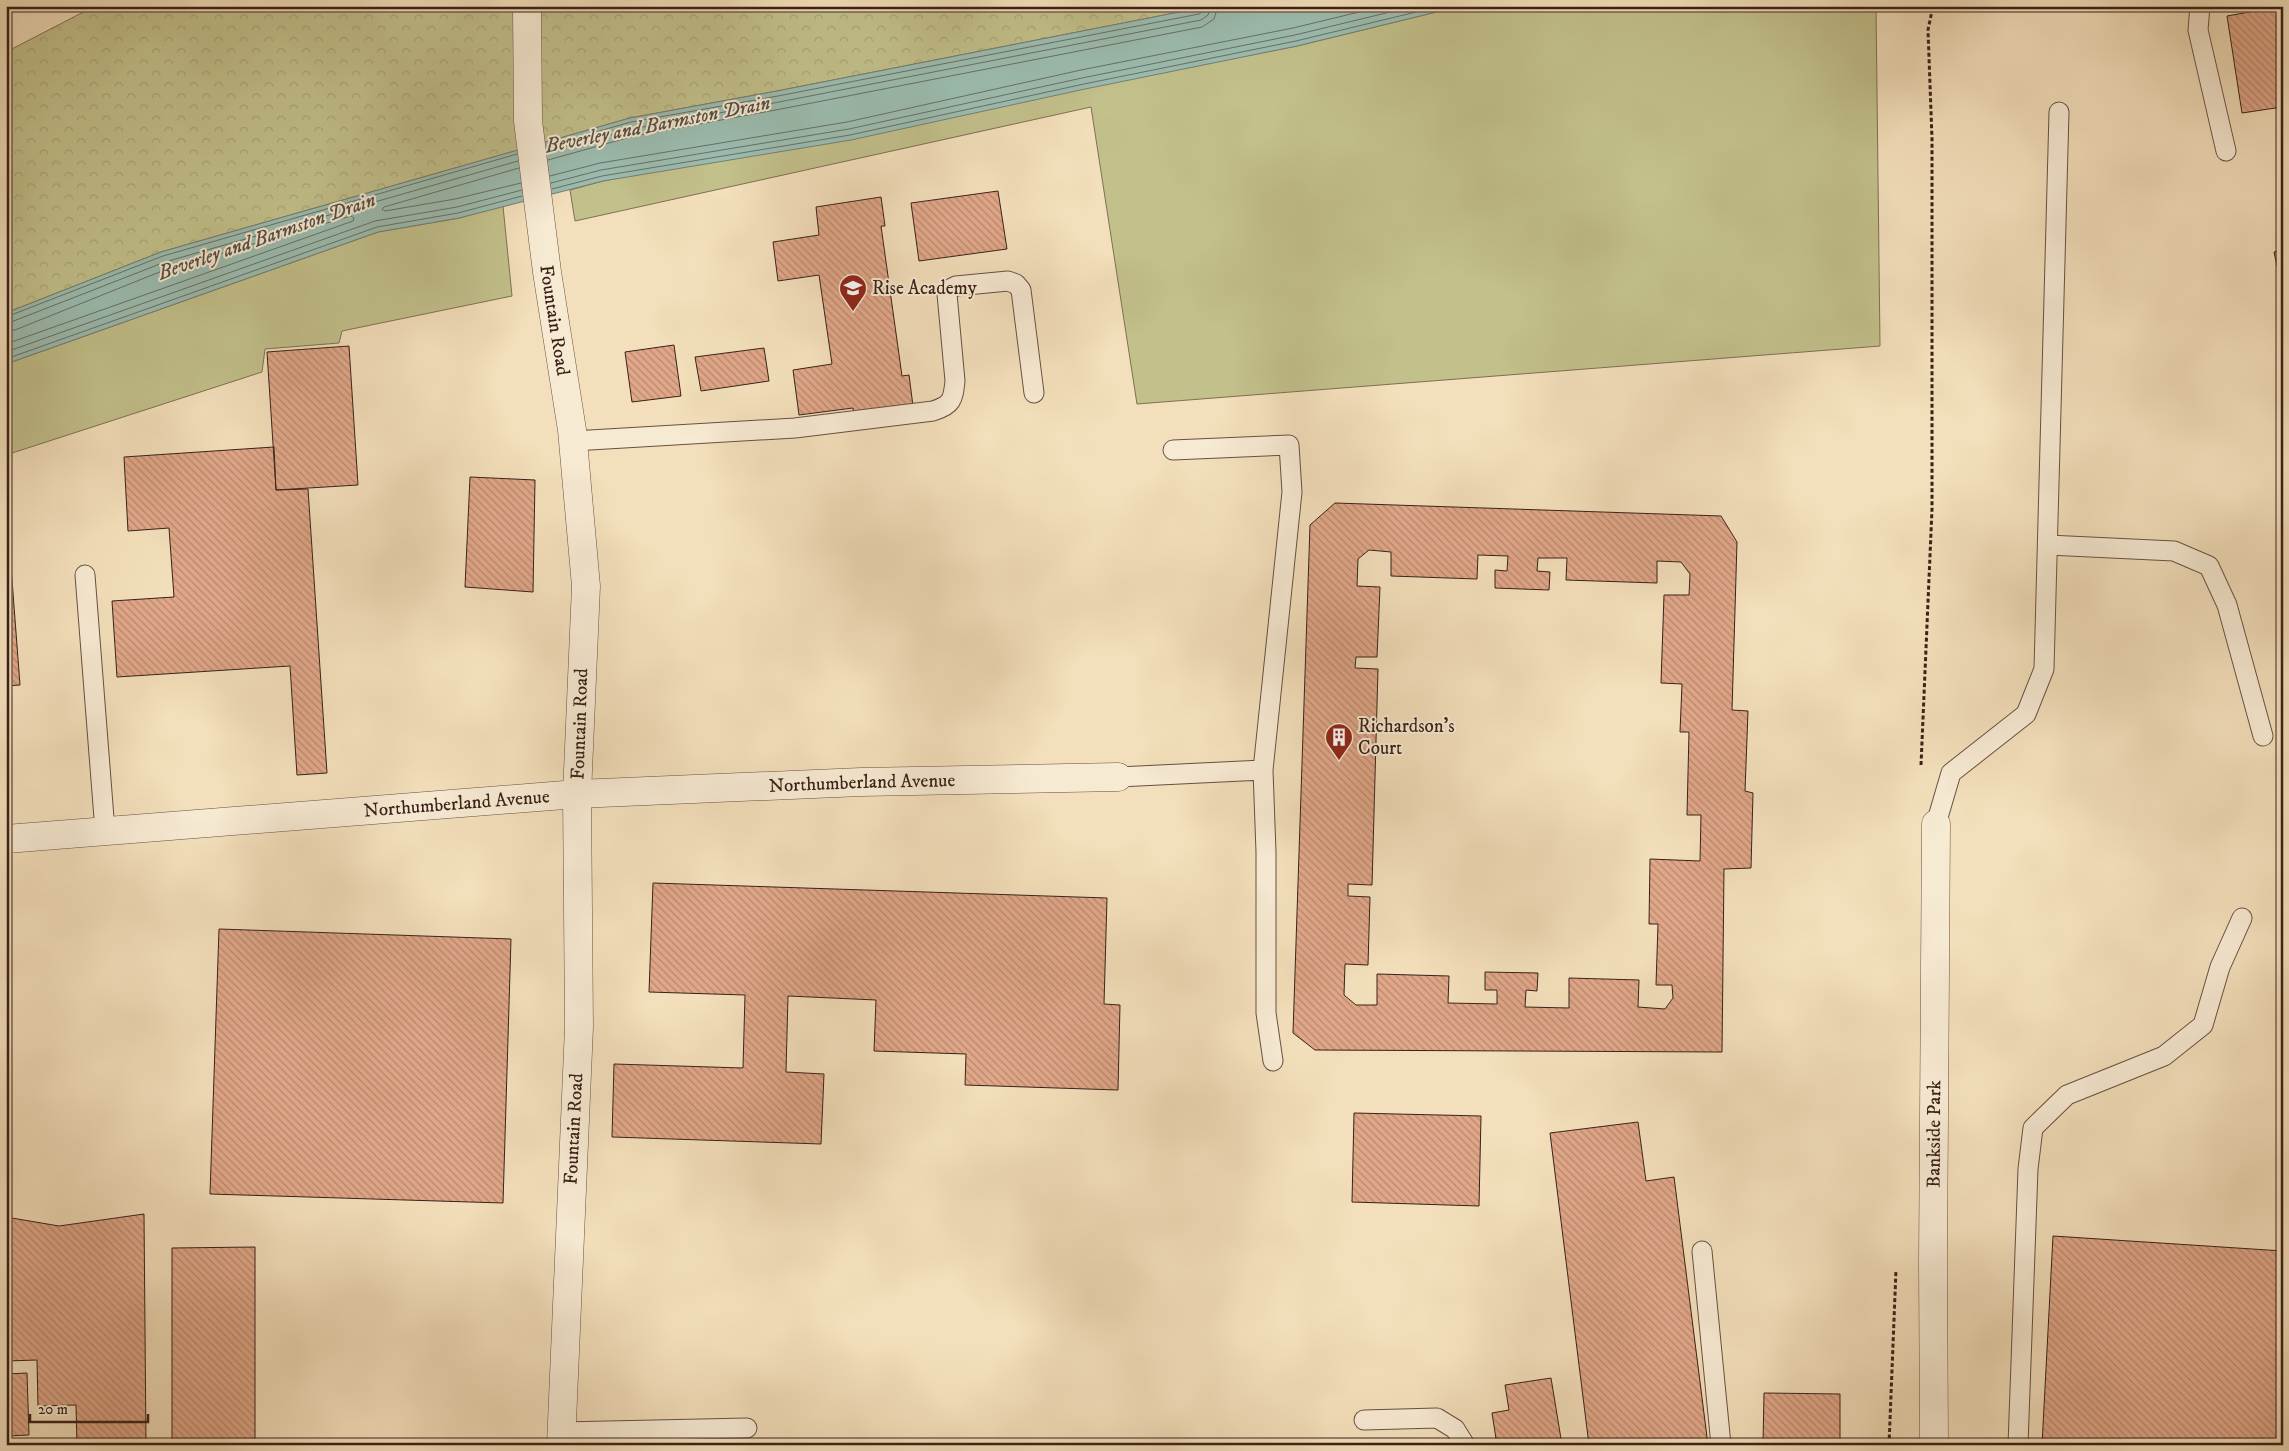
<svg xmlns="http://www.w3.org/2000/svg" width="2289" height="1451" font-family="'IM FELL DW Pica',serif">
<defs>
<pattern id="forest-crowns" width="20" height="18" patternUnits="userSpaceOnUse" patternTransform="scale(1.25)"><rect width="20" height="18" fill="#c2c08b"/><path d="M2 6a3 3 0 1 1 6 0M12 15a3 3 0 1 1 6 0" fill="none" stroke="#a7a577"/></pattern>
<pattern id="building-back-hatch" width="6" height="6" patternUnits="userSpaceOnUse" patternTransform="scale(1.25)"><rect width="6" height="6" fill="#e1a789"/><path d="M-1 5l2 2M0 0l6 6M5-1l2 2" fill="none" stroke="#b7886f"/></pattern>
</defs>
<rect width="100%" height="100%" fill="#f3dfbb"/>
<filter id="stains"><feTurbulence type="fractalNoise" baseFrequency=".004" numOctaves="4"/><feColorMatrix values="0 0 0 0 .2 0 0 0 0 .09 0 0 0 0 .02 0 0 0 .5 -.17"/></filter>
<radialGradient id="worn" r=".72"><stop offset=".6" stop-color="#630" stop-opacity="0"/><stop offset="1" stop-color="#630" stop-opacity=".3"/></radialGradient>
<!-- green -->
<path fill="#c2c08b" stroke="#7e7052" d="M 1461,6 L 1876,6 L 1880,346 L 1137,404 L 1091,107 L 575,221 L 570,190 L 603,181 L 1297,46 Z
M 503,206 L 512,296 L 342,331 L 339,343 L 265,349 L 262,372 L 6,455 L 6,364 L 378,232 L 459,218 Z"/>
<!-- forest -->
<path fill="url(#forest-crowns)" stroke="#7e7052" d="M 95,6 L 1210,6 L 777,91 L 630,118 L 161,252 L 6,313 L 6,52 Z"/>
<!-- water -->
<path fill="#9bbdb1" stroke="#747f74" d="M 1210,6 L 1461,6 L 1297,46 L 1085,89 L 851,140 L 603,181 L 459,218 L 378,232 L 6,364 L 6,313 L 161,252 L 630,118 L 777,91 Z"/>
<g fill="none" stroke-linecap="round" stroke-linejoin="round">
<!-- shore -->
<path stroke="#6a6f64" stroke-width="1" d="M 546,146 L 631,122 L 778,96 L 1199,14 L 1203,11 L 1204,6
M 547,152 L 632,129 L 779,102 L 1201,20 L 1208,15 L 1211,6
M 548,160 L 634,136 L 781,109 L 1202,27 L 1214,19 L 1218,6
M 519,168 L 384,207 L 382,209 L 385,211 L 455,199 L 521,183
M 550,176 L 600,163 L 847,122 L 1081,70 L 1293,28 L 1384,6
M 551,183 L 601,170 L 849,129 L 1082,78 L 1295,35 L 1415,6
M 552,189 L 602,176 L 850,135 L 1084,84 L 1296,41 L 1441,6
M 6,317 L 163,256 L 517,154
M 6,324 L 165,262 L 518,161
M 6,331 L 15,330 L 167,269 L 351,216 L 354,218 L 353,221 L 6,344
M 6,352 L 375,221 L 457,207 L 522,190
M 6,359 L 377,227 L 458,213 L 522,196"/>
</g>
<!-- building -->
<path fill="url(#building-back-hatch)" stroke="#392118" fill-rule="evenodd" d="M 2283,6 L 2283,110 L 2282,107 L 2242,113 L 2227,16 Z
M 998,191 L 1007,249 L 919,261 L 911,203 Z
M 881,197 L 885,226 L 881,226 L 902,376 L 909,375 L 913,406 L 854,414 L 853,408 L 799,415 L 793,370 L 832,364 L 819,275 L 778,281 L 773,242 L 819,235 L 816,207 Z
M 2283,250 L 2283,293 L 2274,252 Z
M 674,345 L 681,396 L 632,402 L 625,352 Z
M 349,346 L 358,485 L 276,490 L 267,352 Z
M 764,348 L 769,381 L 701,391 L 695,357 Z
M 274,447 L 276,490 L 308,489 L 327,773 L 297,775 L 290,666 L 117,677 L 112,601 L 174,597 L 169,528 L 128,531 L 124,457 Z
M 470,477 L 535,480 L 533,592 L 465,587 Z
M 6,501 L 20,685 L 6,686 Z
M 1335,503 L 1721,516 L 1737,542 L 1732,710 L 1748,711 L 1745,791 L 1753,793 L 1751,868 L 1724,869 L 1722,1052 L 1315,1050 L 1293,1033 L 1310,525 ZM 1369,550 L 1391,552 L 1391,576 L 1477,579 L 1478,555 L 1508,556 L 1507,571 L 1495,570 L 1495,588 L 1549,590 L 1550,572 L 1537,571 L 1538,558 L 1567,558 L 1566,580 L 1657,583 L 1657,561 L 1681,562 L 1690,574 L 1689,595 L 1664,595 L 1661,683 L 1682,684 L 1680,732 L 1689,732 L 1687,815 L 1701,815 L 1700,861 L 1650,859 L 1649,924 L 1658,924 L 1656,985 L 1672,985 L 1673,998 L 1665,1009 L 1638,1007 L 1639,980 L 1569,978 L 1569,1008 L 1525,1007 L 1526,990 L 1537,991 L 1538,973 L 1485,972 L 1485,990 L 1497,990 L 1497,1004 L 1448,1003 L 1449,976 L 1377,974 L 1377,1005 L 1356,1005 L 1344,995 L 1345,964 L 1368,965 L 1370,897 L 1348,896 L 1348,884 L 1372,885 L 1378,669 L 1355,668 L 1356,657 L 1377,657 L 1380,587 L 1357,586 L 1358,559 Z
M 653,883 L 1107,898 L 1104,1004 L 1120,1005 L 1118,1090 L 965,1085 L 966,1054 L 874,1051 L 876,1000 L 788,996 L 786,1072 L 824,1074 L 821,1144 L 612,1137 L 614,1064 L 743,1068 L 745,995 L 649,992 Z
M 219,929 L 511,939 L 503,1203 L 210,1194 Z
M 1354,1113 L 1481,1116 L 1479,1206 L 1352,1202 Z
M 1638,1122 L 1646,1181 L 1674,1177 L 1708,1445 L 1589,1445 L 1550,1133 Z
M 144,1214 L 146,1445 L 77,1445 L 76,1405 L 38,1406 L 37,1360 L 6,1361 L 6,1217 L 59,1226 Z
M 2053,1236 L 2283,1251 L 2283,1445 L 2042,1445 Z
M 255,1247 L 255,1445 L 172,1445 L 172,1248 Z
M 27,1373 L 29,1435 L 6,1436 L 6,1374 Z
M 1551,1378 L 1562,1445 L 1497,1445 L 1492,1413 L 1509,1410 L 1505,1385 Z
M 1764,1393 L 1840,1394 L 1840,1445 L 1763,1445 Z"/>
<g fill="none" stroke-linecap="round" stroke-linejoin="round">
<!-- lane casing -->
<g stroke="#685041" stroke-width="21">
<path id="lane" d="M 2200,6 L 2198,30 L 2226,151
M 573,441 L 795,428 L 933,411 C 952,405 953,400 955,381 L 947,294 L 950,289 L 956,286 L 1008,281 L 1016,284 L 1021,290 L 1034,393
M 1173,450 L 1289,445 L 1292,492 L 1263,770 L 1266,852 L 1266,1013 L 1273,1061
M 2048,545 L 2174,551 L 2209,566 L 2227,605 L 2263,736
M 85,575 L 105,831
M 1118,777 L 1263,770
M 1936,824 L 1951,773 L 2026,714 L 2044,669 L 2059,112
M 1702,1251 L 1721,1445
M 1364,1420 L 1437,1418 L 1455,1429 L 1465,1445
M 561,1432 L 747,1428
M 2018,1445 L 2028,1169 L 2033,1128 L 2067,1095 L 2164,1056 L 2203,1025 L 2220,967 L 2242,918"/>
</g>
<!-- street casing -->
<g stroke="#685041" stroke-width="29">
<g id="street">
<path id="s1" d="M 527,6 L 528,121 L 547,272 L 572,430 L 586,586 L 577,794 L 579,1027 L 561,1445"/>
<path id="s2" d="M 6,839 L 577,794 L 861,782 L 1118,777"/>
<path id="s3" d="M 1934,1445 L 1933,1262 L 1936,824"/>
</g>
</g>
<!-- path -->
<path stroke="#392118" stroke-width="3" stroke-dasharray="4 2.5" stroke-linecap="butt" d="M 1921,765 L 1932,509 L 1932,139 L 1928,30 L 1933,6
M 1889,1445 L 1896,1270"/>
<!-- lane -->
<use href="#lane" stroke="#f7ead3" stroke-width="19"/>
<!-- street -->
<use href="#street" stroke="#f7ead3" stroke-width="28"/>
</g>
<!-- icons -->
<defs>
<g id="school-pin" transform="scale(1.4375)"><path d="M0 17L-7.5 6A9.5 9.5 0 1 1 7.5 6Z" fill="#8f2418" stroke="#f7ead3"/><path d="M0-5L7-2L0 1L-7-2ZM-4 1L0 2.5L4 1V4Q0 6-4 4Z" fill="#fff"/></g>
<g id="building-pin" transform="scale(1.4375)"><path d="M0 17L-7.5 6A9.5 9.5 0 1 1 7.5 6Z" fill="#8f2418" stroke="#f7ead3"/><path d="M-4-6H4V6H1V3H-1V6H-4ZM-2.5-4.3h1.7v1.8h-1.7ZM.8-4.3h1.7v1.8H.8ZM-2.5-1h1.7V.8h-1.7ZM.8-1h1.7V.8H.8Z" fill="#fff"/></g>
</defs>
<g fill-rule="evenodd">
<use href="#school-pin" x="853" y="288"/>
<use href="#building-pin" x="1339" y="737"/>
</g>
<g text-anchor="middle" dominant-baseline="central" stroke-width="4" stroke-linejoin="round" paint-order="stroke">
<!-- poi labels -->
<g font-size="19" fill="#392118" stroke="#f7ead3" text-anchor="start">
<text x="872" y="288">Rise Academy</text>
<text x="1358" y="726">Richardson's<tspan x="1358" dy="22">Court</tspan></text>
</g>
<!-- street labels -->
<g font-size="19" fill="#392118" stroke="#f7ead3">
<text stroke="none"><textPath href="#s1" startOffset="316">Fountain Road</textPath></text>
<text transform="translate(580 724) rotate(-88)">Fountain Road</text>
<text stroke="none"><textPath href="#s2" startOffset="858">Northumberland Avenue</textPath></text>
<text stroke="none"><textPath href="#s2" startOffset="452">Northumberland Avenue</textPath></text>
<text transform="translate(574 1129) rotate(-87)">Fountain Road</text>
<text stroke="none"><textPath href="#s3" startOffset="311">Bankside Park</textPath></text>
</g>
<!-- water labels -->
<g font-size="20" font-style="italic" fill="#565046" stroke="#f7ead3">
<text transform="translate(658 125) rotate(-11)">Beverley and Barmston Drain</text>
<text transform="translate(267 237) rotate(-19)">Beverley and Barmston Drain</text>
</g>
</g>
<!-- margin -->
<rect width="2289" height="1451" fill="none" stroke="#f3dfbb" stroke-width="25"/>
<rect x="8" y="8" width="2274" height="1436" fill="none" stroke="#392118" stroke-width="2.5"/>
<rect x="12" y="12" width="2264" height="1426" fill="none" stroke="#392118"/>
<!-- scale -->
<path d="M30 1414v8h118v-8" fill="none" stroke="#392118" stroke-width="2.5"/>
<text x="38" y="1414" font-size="15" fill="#392118" stroke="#f7ead3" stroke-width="4" paint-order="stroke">20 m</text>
<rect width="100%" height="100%" filter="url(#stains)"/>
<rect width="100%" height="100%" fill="url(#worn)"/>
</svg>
